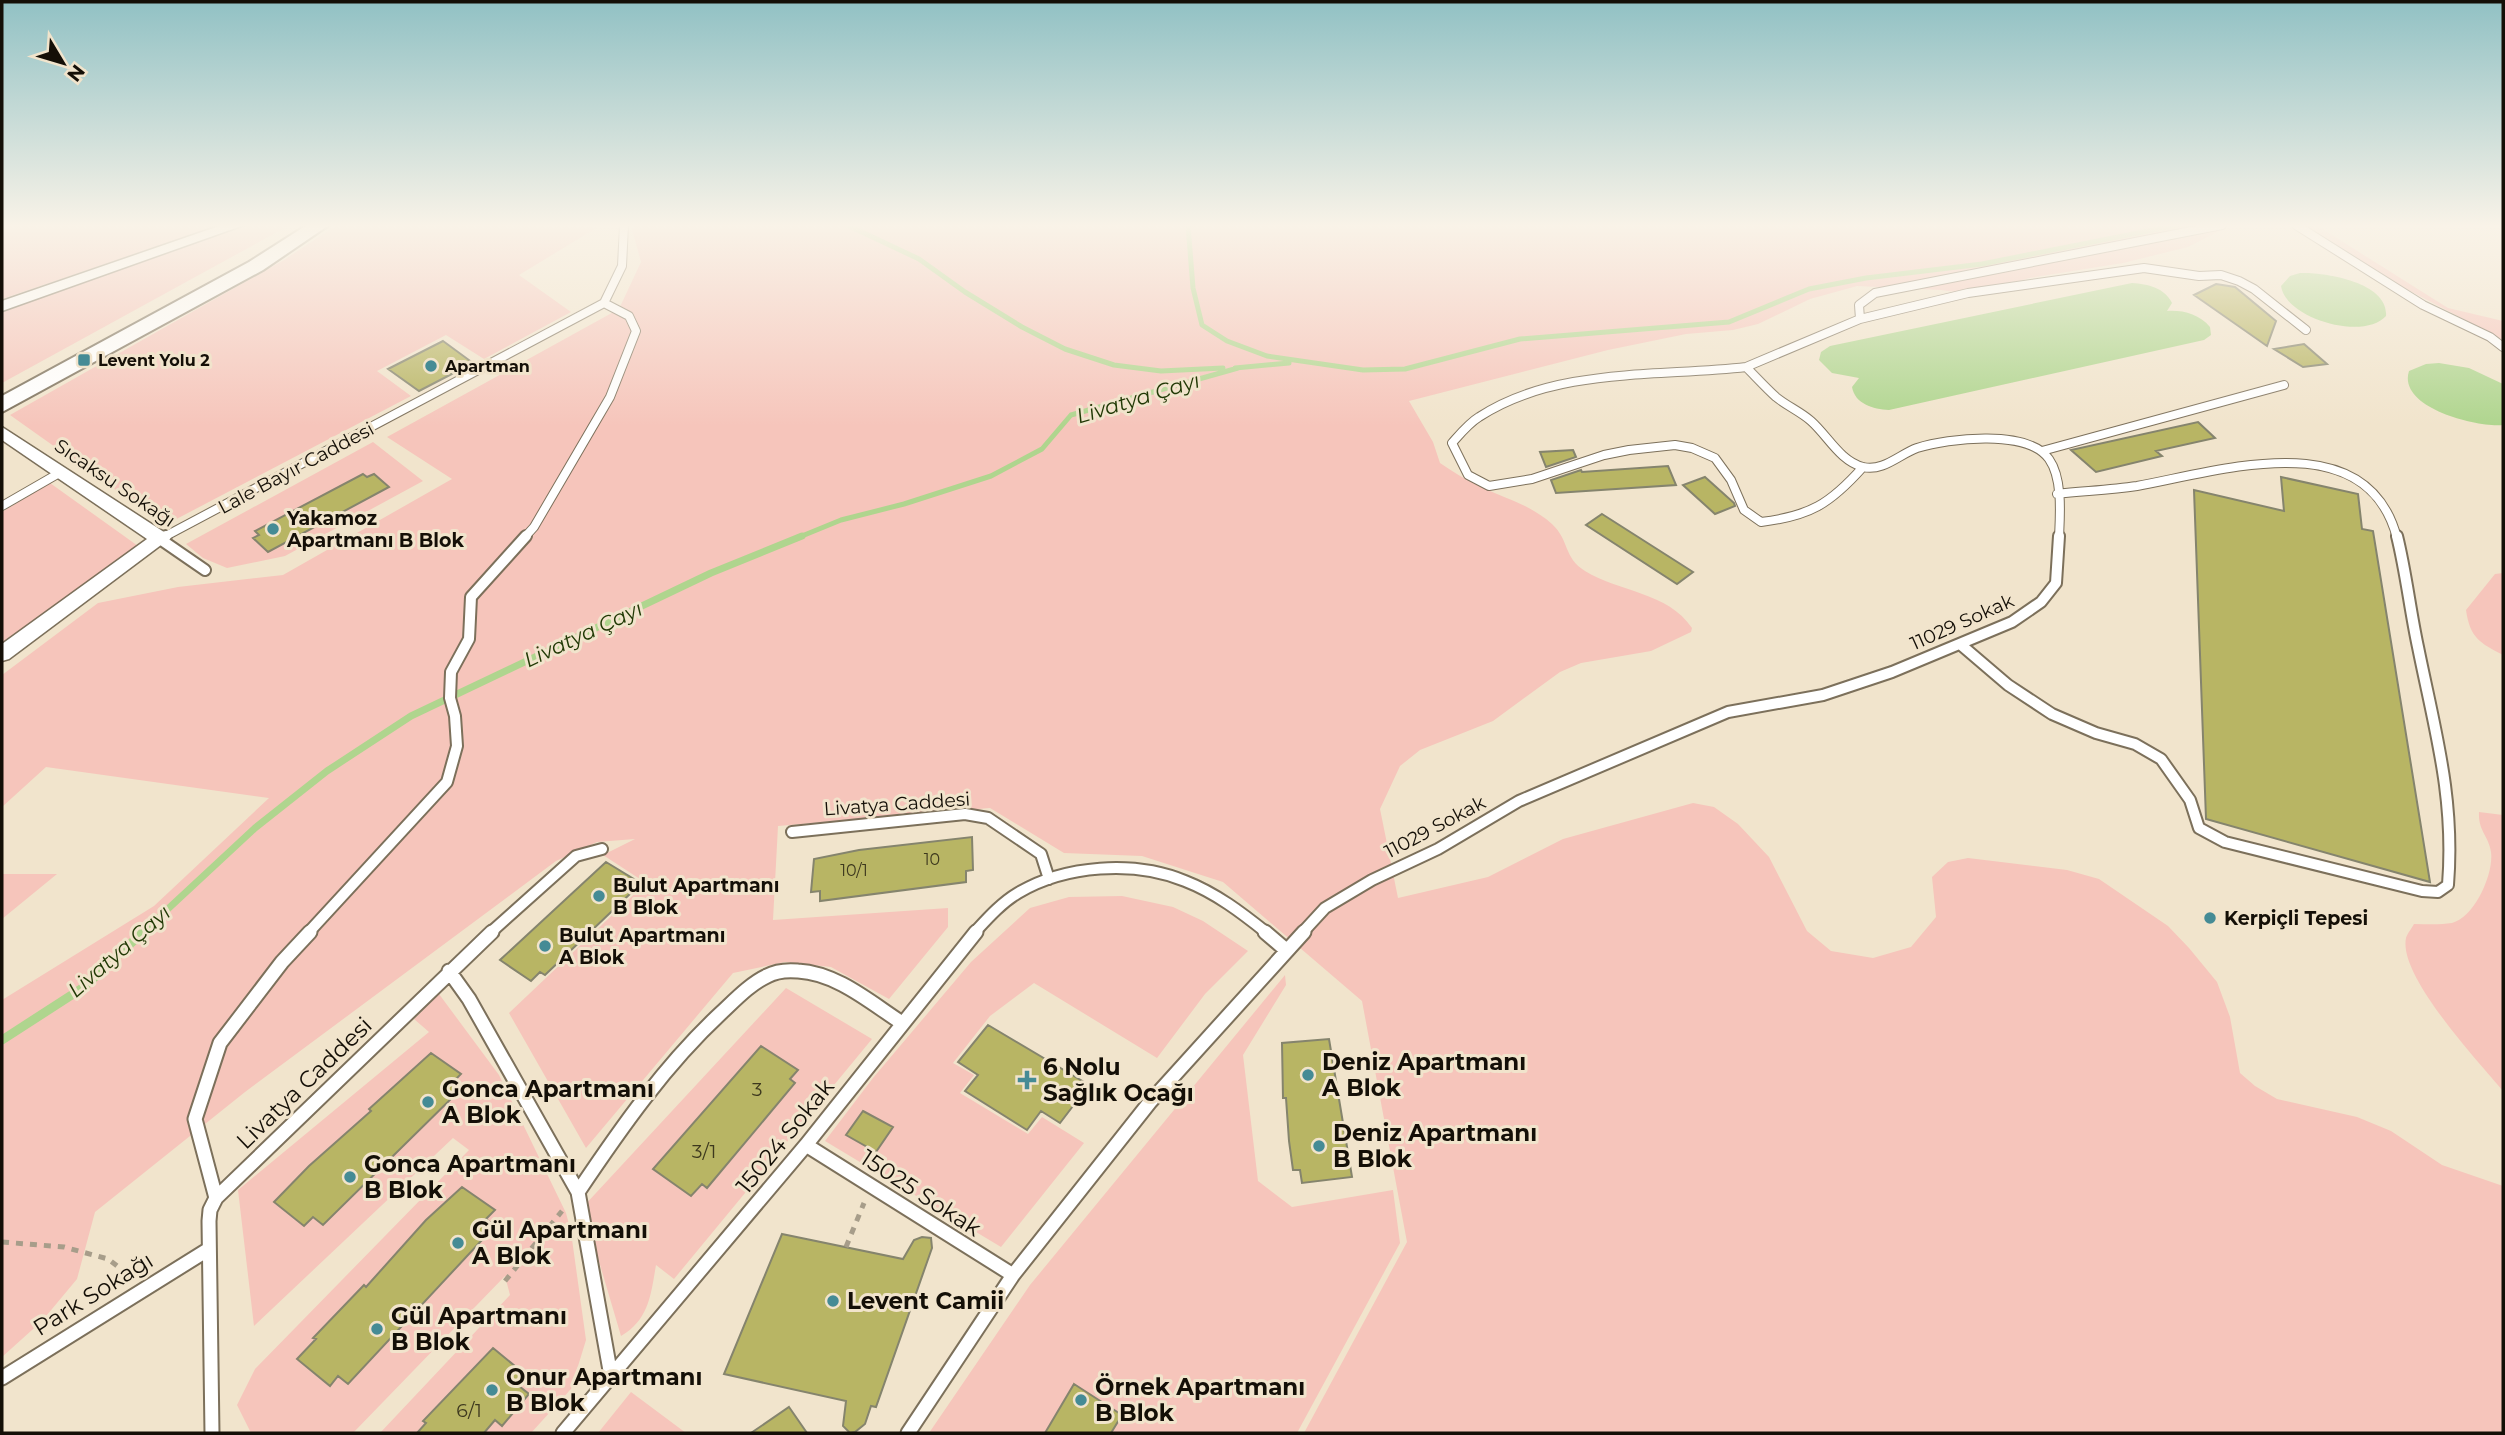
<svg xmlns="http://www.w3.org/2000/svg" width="2505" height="1435" font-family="Montserrat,sans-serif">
<rect width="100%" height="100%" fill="#f1e4cc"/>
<!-- green -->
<path fill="#f6c5bb" d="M 2,225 L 220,225 L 2,299 Z
M 250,225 L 290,225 L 2,383 L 2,309 L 205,238 Z
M 337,225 L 598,227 L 519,275 L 571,312 L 484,359 L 446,335 L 377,371 L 411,396 L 165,525 L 10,415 L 284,260 Z
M 631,225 L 2231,225 L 2188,247 L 2123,263 L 2029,278 L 1978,295 L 1941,290 L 1857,286 L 1810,299 L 1758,324 L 1733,330 L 1686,334 L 1608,350 L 1409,401 L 1433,442 L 1440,463 C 1452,471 1464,479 1477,485 C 1503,498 1530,504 1552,524 C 1570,541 1563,557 1585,571 C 1619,592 1668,592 1692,628 L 1691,632 L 1651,651 L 1581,663 L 1560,672 L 1493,721 L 1420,750 L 1400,766 L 1380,809 L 1398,898 L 1488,877 L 1563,839 L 1693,803 L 1714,807 L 1738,824 L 1769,857 L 1807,931 L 1831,951 L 1873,958 L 1911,947 L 1936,917 L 1932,877 L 1948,862 L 1968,858 L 2067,870 L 2099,879 L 2168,926 L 2189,948 L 2217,982 L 2230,1017 L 2240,1073 L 2255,1086 L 2277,1099 L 2357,1117 L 2391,1131 L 2442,1165 L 2503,1186 L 2503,1433 L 1304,1433 L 1407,1242 L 1362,1001 L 1223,882 L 1142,856 L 1064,853 L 990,808 L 778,826 L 773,920 L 948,908 L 948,927 L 889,999 L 831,967 L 785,962 L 733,973 L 586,1148 L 509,1013 L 646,883 L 603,855 L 635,839 L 597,842 L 556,861 L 245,1092 L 95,1212 L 77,1279 L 42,1321 L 2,1357 L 2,1000 L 154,906 L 269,798 L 46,767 L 2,807 L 2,675 L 98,603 L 178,587 L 283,575 L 452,479 L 387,437 L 619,309 L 641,262 Z
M 2305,225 L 2316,225 L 2448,308 L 2503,321 L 2503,340 L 2359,264 L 2317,237 Z
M 373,442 L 423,481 L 285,556 L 227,568 L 203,558 L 186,544 Z
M 50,483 L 138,546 L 2,645 L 2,512 Z
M 2503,573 L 2503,655 C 2480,643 2470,638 2466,610 L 2495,574 Z
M 2479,812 L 2503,815 L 2503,1091 C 2479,1062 2398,976 2406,938 C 2407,934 2412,928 2414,924 C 2426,924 2440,925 2452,923 C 2475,917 2494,873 2491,852 C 2489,836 2478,831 2479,812 Z
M 2,874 L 57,874 L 2,919 Z
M 1122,896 L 1173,907 L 1203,921 L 1248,951 L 1205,994 L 1157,1058 L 1034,983 L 990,1016 L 953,1063 L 974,1075 L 960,1093 L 1028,1134 L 1042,1117 L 1084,1143 L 1001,1247 L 825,1141 L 873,1078 L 971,962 L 1030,908 L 1069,897 Z
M 1285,975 L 1286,985 L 1243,1055 L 1258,1181 L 1292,1207 L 1393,1190 L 1400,1243 L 1297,1433 L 929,1433 L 1030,1285 Z
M 786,988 L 872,1039 L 674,1279 L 656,1265 C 651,1294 649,1320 621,1336 L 583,1207 Z
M 439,994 L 499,1075 L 566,1213 L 571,1232 L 586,1340 L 571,1389 L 531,1433 L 380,1433 L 510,1295 L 505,1276 L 353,1433 L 251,1433 L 237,1405 L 255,1369 L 469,1150 L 453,1138 L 254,1326 L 238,1190 L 429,1032 L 414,1019 Z
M 631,1392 L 686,1433 L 598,1433 Z"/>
<!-- water -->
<path fill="#afd58e" d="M 2300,273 C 2324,272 2389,282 2386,316 C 2364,341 2286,319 2281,286 L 2290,276 Z
M 2132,283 C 2148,284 2165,288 2172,303 L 2167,311 C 2183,310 2199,314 2210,327 L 2211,335 L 2204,340 L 1889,410 C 1873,409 1855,404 1852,387 L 1859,378 L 1832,373 L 1819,360 L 1821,352 L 1830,346 Z
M 2439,363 L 2469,368 L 2503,384 L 2503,425 C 2478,428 2397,408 2409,371 L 2426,364 Z"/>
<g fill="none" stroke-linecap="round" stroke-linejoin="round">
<!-- stream-far2 -->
<path stroke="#afd58e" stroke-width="5" d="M 847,225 L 919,259 L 965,292 L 1022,327 L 1065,349 L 1114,365 L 1161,371 L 1223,368
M 1188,225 L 1193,288 L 1202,325 L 1227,341 L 1267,356 L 1363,370 L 1405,369 L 1520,339 L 1729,322 L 1809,289 L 1866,278 L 1982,264 L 2178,225
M 1235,368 L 1289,363
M 797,538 L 841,520 L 904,504 L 991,476 L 1042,449 L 1071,415 L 1238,368"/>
<!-- stream-far1 -->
<path stroke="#afd58e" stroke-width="7" d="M 142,933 L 255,828 L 327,771 L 411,716 L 711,573 L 802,536"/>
<!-- stream -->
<path stroke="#afd58e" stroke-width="9" d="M 2,1040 L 84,987 L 143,932"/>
</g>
<!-- building -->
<path fill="#b8b564" stroke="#85846d" stroke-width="2" d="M 2216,284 L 2235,287 L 2276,321 L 2267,346 L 2194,295 Z
M 443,341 L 473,363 L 419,391 L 388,369 Z
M 2304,344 L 2327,364 L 2303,367 L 2274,349 Z
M 2198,422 L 2215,438 L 2156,451 L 2162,456 L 2096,472 L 2071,450 Z
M 1573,450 L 1576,457 L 1546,467 L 1540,452 Z
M 1668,466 L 1676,485 L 1556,493 L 1551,480 L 1581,470 L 1582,472 Z
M 363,474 L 367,477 L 374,474 L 389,487 L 268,552 L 253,538 L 259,535 L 255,531 Z
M 1705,477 L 1734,503 L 1735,506 L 1715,514 L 1683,485 Z
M 2281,477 L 2358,494 L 2362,529 L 2373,531 L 2430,882 L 2206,819 L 2194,490 L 2284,511 Z
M 1602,514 L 1693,572 L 1677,584 L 1586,525 Z
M 972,837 L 973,870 L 966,871 L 966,882 L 820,901 L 820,891 L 811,892 L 814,859 L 859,850 Z
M 606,862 L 637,881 L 628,890 L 632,892 L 545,975 L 540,972 L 531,981 L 500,960 Z
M 988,1025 L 1089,1085 L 1060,1123 L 1041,1111 L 1027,1130 L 965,1091 L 978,1075 L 958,1062 Z
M 1329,1039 L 1352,1177 L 1302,1183 L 1300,1170 L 1293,1170 L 1289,1141 L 1286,1098 L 1283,1098 L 1282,1043 Z
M 761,1046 L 798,1070 L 790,1079 L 795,1083 L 707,1188 L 702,1184 L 691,1196 L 653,1169 Z
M 431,1053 L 461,1074 L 454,1081 L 462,1088 L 323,1225 L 313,1217 L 304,1226 L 274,1202 L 309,1166 L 371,1111 L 369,1109 Z
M 863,1111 L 893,1127 L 876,1152 L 846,1135 Z
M 462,1187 L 495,1210 L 486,1219 L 495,1226 L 348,1384 L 338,1376 L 330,1386 L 297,1359 L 316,1339 L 313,1338 L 364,1285 L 366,1287 L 426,1220 Z
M 782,1234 L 903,1259 L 914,1240 L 922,1237 L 931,1238 L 932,1248 L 876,1407 L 871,1406 L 865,1424 L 855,1432 L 850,1433 L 843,1426 L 846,1401 L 724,1374 Z
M 493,1348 L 527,1376 L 519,1386 L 529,1394 L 502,1426 L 495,1420 L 484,1433 L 417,1433 L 426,1423 L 423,1421 Z
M 1074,1384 L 1122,1415 L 1111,1433 L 1045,1433 Z
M 789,1407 L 807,1433 L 751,1433 Z"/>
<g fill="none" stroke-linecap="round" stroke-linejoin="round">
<!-- service-far2 casing -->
<g stroke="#7c705b" stroke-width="10">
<path id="service-far2" d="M 2296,225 L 2423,305 L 2490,337 L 2503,347
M 604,303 L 622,266 L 624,225
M 1860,319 L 1968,293 L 2144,268 L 2199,276 L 2221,275 L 2239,281 L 2254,289 L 2306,330
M 1746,367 C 1659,377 1555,367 1479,417 C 1469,423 1460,434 1452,443 L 1468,475 L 1489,486 L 1532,479 L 1604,455 L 1629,450 L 1675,445 L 1692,448 L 1715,458 L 1731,480 L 1744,510 L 1761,522 C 1810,516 1830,504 1863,467
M 2042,451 L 2284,385
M 2057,494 C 2084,491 2110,490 2137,486 C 2220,471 2367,422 2397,538
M 2,506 L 61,472
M 162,538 L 604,303
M 524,538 L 534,527 L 610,397 L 636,331 L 629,316 L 604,303
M 2059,538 C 2060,515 2063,479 2049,459 C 2028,429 1949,438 1917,448 C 1900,454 1883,472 1863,467 C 1840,461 1828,436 1811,421 C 1801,412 1787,406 1776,397 C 1766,388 1756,377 1746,367 L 1860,319 L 1859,305 L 1875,293 L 2222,225"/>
</g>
<!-- service-far1 casing -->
<g stroke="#7c705b" stroke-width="14">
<path id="service-far1" d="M 166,536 L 160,539 L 205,570
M 1960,644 L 2008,685 L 2052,714 L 2096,733 L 2135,744 L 2161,759 L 2190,800 L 2199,828 L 2225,842 L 2422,891 L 2438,892 L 2448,885 C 2455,798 2435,731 2418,647 C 2410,610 2406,572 2397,536
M 792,832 L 965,814 L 988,818 L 1041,854 L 1049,879
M 308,933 L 447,782 L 457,746 L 455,716 L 450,698 L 451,672 L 469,639 L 471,597 L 526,536
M 490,933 L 576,856 L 602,849
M 974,933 C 987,919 1001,903 1018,893 C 1065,865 1134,860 1185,881 C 1216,893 1242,913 1267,933
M 1302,933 L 1325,908 L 1372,880 L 1438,849 L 1519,801 L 1728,712 L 1823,695 L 1892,672 L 2012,622 L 2041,602 L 2056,583 L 2059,536"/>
</g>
<!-- service casing -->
<g stroke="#7c705b" stroke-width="17">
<path id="service" d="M 1265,932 L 1286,950
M 449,971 L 469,999 L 578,1192 L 611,1376
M 806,1145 L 1013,1275
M 578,1192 C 621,1128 665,1065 721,1013 C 735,1000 750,984 767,976 C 776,971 787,970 798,971 C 837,973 871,1003 902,1023
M 216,1198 L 195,1119 L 220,1043 L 282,962 L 310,932
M 2,1378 L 209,1249
M 212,1433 L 209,1221 L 210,1210 L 216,1198 L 492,932
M 563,1433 L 806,1145 L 976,932
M 908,1433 L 1013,1275 L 1150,1102 L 1304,932"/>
</g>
<!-- minor casing -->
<g stroke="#7c705b" stroke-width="3">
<path id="minor" d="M 222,225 L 244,225 L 2,311 L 2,301 Z
M 2,427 L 167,534 L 169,539 L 9,659 L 2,661 L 2,644 L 147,539 L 2,440 Z"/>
</g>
<!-- tertiary casing -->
<g stroke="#7c705b" stroke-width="4">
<path id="tertiary" d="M 307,225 L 329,225 L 263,270 L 2,412 L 2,396 L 249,262 Z"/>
</g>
<!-- path -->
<path stroke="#a79d8a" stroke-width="5" stroke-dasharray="7 7" stroke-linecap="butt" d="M 2,1242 L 64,1247 L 108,1259 L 133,1278
M 846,1247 L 864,1203
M 505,1281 L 562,1211"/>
<!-- service-far2 -->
<use href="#service-far2" stroke="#fff" stroke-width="8"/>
<!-- service-far1 -->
<use href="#service-far1" stroke="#fff" stroke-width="10"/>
<!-- service -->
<use href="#service" stroke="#fff" stroke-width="13"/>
<!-- minor -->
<use href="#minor" fill="#fff" fill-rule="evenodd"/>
<!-- tertiary -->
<use href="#tertiary" fill="#fff" fill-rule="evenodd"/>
</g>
<!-- sky -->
<linearGradient id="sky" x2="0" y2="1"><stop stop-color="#91c1c4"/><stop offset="0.53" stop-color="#f9f3e8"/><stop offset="1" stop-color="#f9f3e8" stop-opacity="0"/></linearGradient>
<rect width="2505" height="426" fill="url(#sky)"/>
<!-- markers -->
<g fill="#458b95" stroke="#f1e4cc" stroke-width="2.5">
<rect x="77" y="353" width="14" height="14" rx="3.5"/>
<circle cx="431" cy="366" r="7"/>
<circle cx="273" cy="529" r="7"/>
<circle cx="599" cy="896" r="7"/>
<circle cx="2210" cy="918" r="7"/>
<circle cx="545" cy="946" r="7"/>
<circle cx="1308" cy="1075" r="7"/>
<path d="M1023.5 1069.5h7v7h7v7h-7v7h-7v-7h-7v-7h7z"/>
<circle cx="428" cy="1102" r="7"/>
<circle cx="1319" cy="1146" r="7"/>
<circle cx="350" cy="1177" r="7"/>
<circle cx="458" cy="1243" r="7"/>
<circle cx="833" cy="1301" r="7"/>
<circle cx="377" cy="1329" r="7"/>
<circle cx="492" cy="1390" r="7"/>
<circle cx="1081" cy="1400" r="7"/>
</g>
<g text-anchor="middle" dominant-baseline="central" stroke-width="6" stroke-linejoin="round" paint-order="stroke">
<!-- far-poi labels -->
<g font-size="16" font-weight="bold" fill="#140f07" stroke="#f1e4cc" text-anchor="start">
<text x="98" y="360">Levent Yolu 2</text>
<text x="445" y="366">Apartman</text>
</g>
<!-- number labels -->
<g font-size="16" fill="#3d381e">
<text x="932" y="859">10</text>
<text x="854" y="870">10/1</text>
</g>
<!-- street labels -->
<g font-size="19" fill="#140f07" stroke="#f1e4cc">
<text transform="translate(296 468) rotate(-28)">Lale Bayır Caddesi</text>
<text transform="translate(115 483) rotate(34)">Sıcaksu Sokağı</text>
<text transform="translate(1962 622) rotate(-24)">11029 Sokak</text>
<text transform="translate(897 804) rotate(-4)">Livatya Caddesi</text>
<text transform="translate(1435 827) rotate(-28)">11029 Sokak</text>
</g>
<!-- poi labels -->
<g font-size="19" font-weight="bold" fill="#140f07" stroke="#f1e4cc" text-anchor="start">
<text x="287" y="518">Yakamoz<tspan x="287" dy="22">Apartmanı B Blok</tspan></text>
<text x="613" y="885">Bulut Apartmanı<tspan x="613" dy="22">B Blok</tspan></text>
<text x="2224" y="918">Kerpiçli Tepesi</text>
<text x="559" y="935">Bulut Apartmanı<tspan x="559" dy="22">A Blok</tspan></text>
</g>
<!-- near-number labels -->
<g font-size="19" fill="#3d381e">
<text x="757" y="1089">3</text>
<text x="704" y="1151">3/1</text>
<text x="469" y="1410">6/1</text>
</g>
<!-- water labels -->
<g font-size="21" font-style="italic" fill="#213905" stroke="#f1e4cc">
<text transform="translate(1138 398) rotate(-17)">Livatya Çayı</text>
<text transform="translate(583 634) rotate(-25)">Livatya Çayı</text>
<text transform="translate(119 951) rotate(-41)">Livatya Çayı</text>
</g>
<!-- near-poi labels -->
<g font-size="23" font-weight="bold" fill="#140f07" stroke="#f1e4cc" text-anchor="start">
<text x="1322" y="1062">Deniz Apartmanı<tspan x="1322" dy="26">A Blok</tspan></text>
<text x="1043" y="1067">6 Nolu<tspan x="1043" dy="26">Sağlık Ocağı</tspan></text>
<text x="442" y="1089">Gonca Apartmanı<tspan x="442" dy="26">A Blok</tspan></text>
<text x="1333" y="1133">Deniz Apartmanı<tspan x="1333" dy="26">B Blok</tspan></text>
<text x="364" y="1164">Gonca Apartmanı<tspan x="364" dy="26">B Blok</tspan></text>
<text x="472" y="1230">Gül Apartmanı<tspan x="472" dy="26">A Blok</tspan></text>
<text x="847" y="1301">Levent Camii</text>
<text x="391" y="1316">Gül Apartmanı<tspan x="391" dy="26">B Blok</tspan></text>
<text x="506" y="1377">Onur Apartmanı<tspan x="506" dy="26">B Blok</tspan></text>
<text x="1095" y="1387">Örnek Apartmanı<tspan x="1095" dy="26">B Blok</tspan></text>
</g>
<!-- near-street labels -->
<g font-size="23" fill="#140f07" stroke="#f1e4cc">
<text transform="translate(304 1083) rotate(-44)">Livatya Caddesi</text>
<text transform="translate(785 1136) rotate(-51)">15024 Sokak</text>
<text transform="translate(921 1193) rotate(33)">15025 Sokak</text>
<text transform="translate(93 1294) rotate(-32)">Park Sokağı</text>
</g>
</g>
<!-- border -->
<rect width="2505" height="1435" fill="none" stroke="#140f07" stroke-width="7"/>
<!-- north arrow -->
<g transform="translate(63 63) rotate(128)" stroke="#f1e4cc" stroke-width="5" paint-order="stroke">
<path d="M0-5L12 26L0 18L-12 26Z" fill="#140f07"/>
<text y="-10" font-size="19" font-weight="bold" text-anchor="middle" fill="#140f07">N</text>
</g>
</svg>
